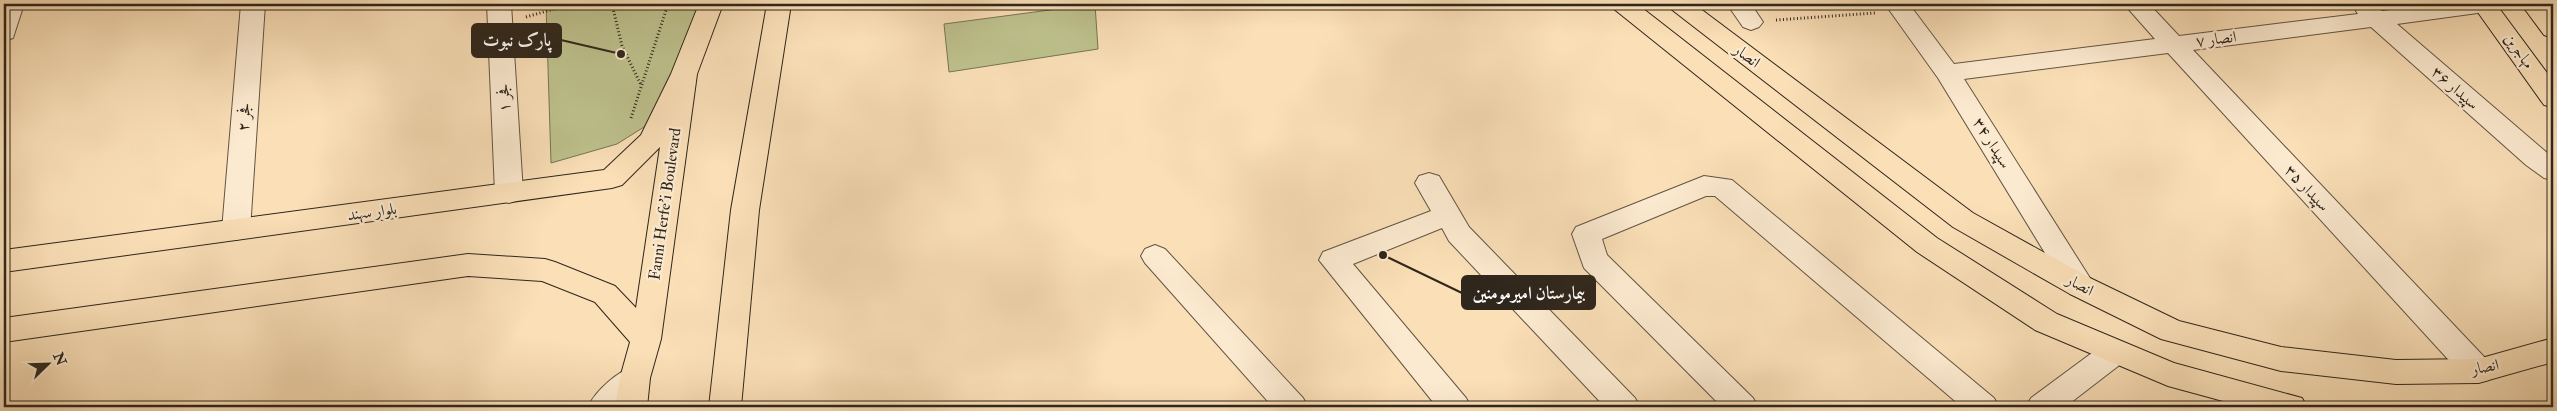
<svg xmlns="http://www.w3.org/2000/svg" width="2557" height="411" font-family="'IM FELL Double Pica',Amiri,serif">
<rect width="100%" height="100%" fill="#fadfb7"/>
<filter id="stains"><feTurbulence type="fractalNoise" baseFrequency=".004" numOctaves="4"/><feColorMatrix values="0 0 0 0 .2 0 0 0 0 .09 0 0 0 0 .02 0 0 0 .5 -.17"/></filter>
<radialGradient id="worn" r=".72"><stop offset=".6" stop-color="#630" stop-opacity="0"/><stop offset="1" stop-color="#630" stop-opacity=".3"/></radialGradient>
<!-- green -->
<path fill="#bec28e" stroke="#767455" d="M 546,4 L 712,4 L 679,105 L 617,144 L 551,163 Z
M 1095,4 L 1098,49 L 949,72 L 944,24 Z"/>
<g fill="none" stroke-linecap="round" stroke-linejoin="round">
<!-- minor casing -->
<g stroke="#625443" stroke-width="2">
<path id="minor" d="M 4,4 L 24,4 L 13,38 L 4,41 Z
M 241,4 L 265,4 L 250,230 L 246,237 L 236,240 L 226,237 L 222,230 Z
M 487,4 L 511,4 L 523,193 L 519,200 L 509,203 L 499,200 L 495,193 Z
M 1727,4 L 1751,4 L 1763,22 L 1759,27 L 1751,30 L 1743,27 Z
M 1885,4 L 1909,4 L 1954,64 L 2155,39 L 2124,4 L 2149,4 L 2179,36 L 2358,14 L 2356,11 L 2360,6 C 2369,3 2374,4 2382,11 L 2436,4 L 2496,4 L 2493,10 L 2485,12 L 2397,24 L 2553,158 L 2553,180 L 2544,178 L 2526,165 L 2371,27 L 2193,50 L 2489,362 L 2493,371 L 2489,380 L 2478,383 L 2467,380 L 2168,53 L 1964,79 L 2095,286 L 2090,294 L 2080,297 L 2070,294 L 1938,78 Z
M 1429,173 L 1439,176 L 1469,227 L 1635,398 L 1640,407 L 1605,407 L 1449,241 L 1442,228 L 1353,264 L 1466,398 L 1471,407 L 1437,407 L 1319,260 L 1323,252 L 1431,211 L 1415,183 L 1419,176 Z
M 1704,176 L 1732,180 L 1994,398 L 1999,407 L 1962,407 L 1715,196 L 1706,196 L 1602,239 L 1607,255 L 1753,398 L 1758,407 L 1722,407 L 1584,268 L 1572,234 L 1576,227 Z
M 1155,245 L 1165,249 L 1303,398 L 1308,407 L 1273,407 L 1145,263 L 1141,256 L 1145,249 Z
M 2115,340 L 2126,344 L 2130,352 L 2126,360 L 2065,407 L 2026,407 L 2031,398 L 2104,344 Z
M 635,366 L 646,369 L 650,378 L 646,387 L 624,407 L 588,407 C 596,390 618,371 635,366 Z"/>
</g>
<!-- major casing -->
<g stroke="#2f261c" stroke-width="2">
<path id="major" d="M 699,4 L 723,4 L 697,74 L 661,339 L 650,378 L 647,407 L 615,407 L 620,378 L 630,342 L 595,302 L 542,281 L 468,276 L 4,342 L 4,318 L 468,254 L 545,259 L 555,262 L 615,286 L 636,308 L 660,147 L 622,185 L 612,188 L 4,272 L 4,250 L 604,170 L 641,135 L 671,74 Z
M 767,4 L 791,4 L 759,210 L 741,407 L 709,407 L 731,210 Z
M 1610,4 L 1637,4 L 1937,238 L 2057,314 L 2174,363 L 2302,398 L 2307,407 L 2245,407 L 2168,386 L 2035,330 L 1917,252 L 1614,9 Z
M 1667,4 L 1694,4 L 1973,213 L 2090,278 L 2179,321 L 2281,347 L 2396,360 L 2478,359 L 2553,338 L 2553,362 L 2478,383 L 2396,384 L 2281,371 L 2161,339 L 2070,294 L 1953,227 L 1671,9 Z
M 2472,4 L 2496,4 L 2553,81 L 2553,107 L 2544,105 Z
M 2521,4 L 2545,4 L 2553,14 L 2553,38 L 2544,35 Z"/>
</g>
<!-- path -->
<path stroke="#2f261c" stroke-width="3" stroke-dasharray="1 2.5" stroke-linecap="butt" d="M 612,4 L 622,46 L 641,85
M 526,17 L 571,4
M 1776,20 L 1875,13
M 631,118 L 668,4"/>
<!-- minor -->
<use href="#minor" fill="#fcead0" fill-rule="evenodd"/>
<!-- major -->
<use href="#major" fill="#fadfb7" fill-rule="evenodd"/>
</g>
<g text-anchor="middle" dominant-baseline="central" stroke-width="4.5" stroke-linejoin="round" paint-order="stroke">
<!-- street labels -->
<g font-size="16" fill="#2f261c" stroke="#fcead0">
<text transform="translate(2216 39) rotate(-7)">انصار ۷</text>
<text transform="translate(2519 51) rotate(54)">مهاجرین</text>
<text transform="translate(1747 56) rotate(37)">انصار</text>
<text transform="translate(2455 88) rotate(41)">سپیدار ۳۶</text>
<text transform="translate(504 98) rotate(-93)">فجر ۱</text>
<text transform="translate(244 117) rotate(-86)">فجر ۲</text>
<text transform="translate(1992 143) rotate(58)">سپیدار ۳۴</text>
<text transform="translate(2307 188) rotate(47)">سپیدار ۳۵</text>
<text transform="translate(665 204) rotate(-82)">Fanni Herfe'i Boulevard</text>
<text transform="translate(372 212) rotate(-8)">بلوار سهند</text>
<text transform="translate(2080 285) rotate(28)">انصار</text>
<text transform="translate(2485 367) rotate(-11)">انصار</text>
</g>
</g>
<!-- callouts -->
<path fill="none" stroke="#2f261c" stroke-width="2" d="M621 54L561 40M1383 255L1462 293"/>
<g fill="#2f261c" stroke="#fcead0" stroke-width="2">
<circle cx="621" cy="54" r="5"/>
<circle cx="1383" cy="255" r="5"/>
</g>
<g fill="#2f261c" stroke="#2f261c" stroke-width="2">
<rect x="472" y="24" width="89" height="33" rx="5"/>
<rect x="1462" y="276" width="133" height="33" rx="5"/>
</g>
<g font-size="18" text-anchor="middle" font-weight="bold" fill="#fff">
<text x="517" y="46">پارک نبوت</text>
<text x="1529" y="299">بیمارستان امیرمومنین</text>
</g>
<!-- margin -->
<rect width="2557" height="411" fill="none" stroke="#fadfb7" stroke-width="20"/>
<rect x="5" y="5" width="2547" height="401" fill="none" stroke="#2f261c" stroke-width="2.5"/>
<rect x="10" y="10" width="2537" height="391" fill="none" stroke="#2f261c"/>
<!-- north arrow -->
<g transform="translate(48 364) rotate(67)" stroke="#fcead0" stroke-width="4" paint-order="stroke">
<path d="M0-4L9 19L0 12L-9 19Z" fill="#2f261c"/>
<text y="-8" font-size="14" font-weight="bold" text-anchor="middle" fill="#2f261c">N</text>
</g>
<rect width="100%" height="100%" filter="url(#stains)"/>
<rect width="100%" height="100%" fill="url(#worn)"/>
</svg>
